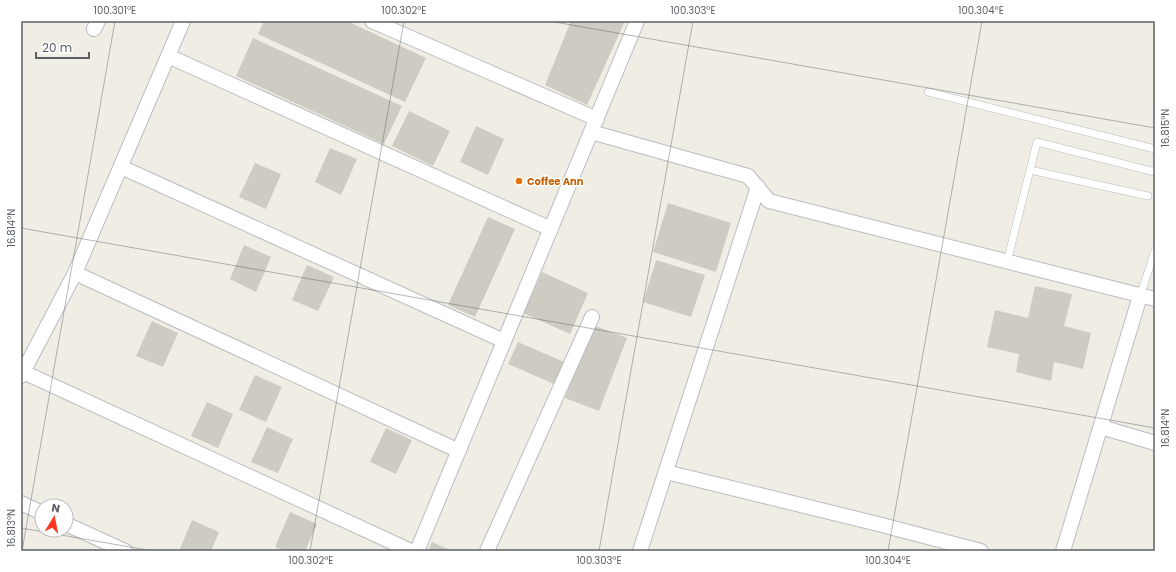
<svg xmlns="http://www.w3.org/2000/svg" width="1176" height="572" font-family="Poppins,sans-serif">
<rect width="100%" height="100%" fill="#f0eee4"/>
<!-- building -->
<path fill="#cdcbc2" d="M 264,21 L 347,21 L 426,58 L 405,102 L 258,34 Z
M 571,21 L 625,21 L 587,105 L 545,85 Z
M 253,38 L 402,106 L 384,144 L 236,76 Z
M 409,111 L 450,131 L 433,166 L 392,146 Z
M 476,126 L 504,139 L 488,175 L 460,162 Z
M 330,148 L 357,159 L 341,195 L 315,182 Z
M 255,163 L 281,174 L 266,209 L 239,197 Z
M 668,203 L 731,223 L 716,272 L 653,252 Z
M 488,217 L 515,229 L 475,317 L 448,305 Z
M 244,245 L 271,257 L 256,292 L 230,279 Z
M 656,260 L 705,275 L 691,317 L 643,302 Z
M 307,265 L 334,277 L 318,311 L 292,300 Z
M 542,272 L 588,293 L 570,334 L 523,313 Z
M 1035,286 L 1072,294 L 1064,326 L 1091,333 L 1083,369 L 1054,362 L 1051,381 L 1016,372 L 1019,354 L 987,347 L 995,310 L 1028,318 Z
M 152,321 L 178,333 L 163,367 L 136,356 Z
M 593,325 L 627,338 L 599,411 L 565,398 Z
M 518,342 L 564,362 L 554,384 L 508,364 Z
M 255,375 L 282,387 L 266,422 L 239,410 Z
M 207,402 L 233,414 L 218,448 L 191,436 Z
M 267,427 L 293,439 L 278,473 L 251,462 Z
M 386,428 L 412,440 L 396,474 L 370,462 Z
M 290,512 L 317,524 L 305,551 L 285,551 L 275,547 Z
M 192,520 L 219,532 L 211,551 L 179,551 Z
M 432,542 L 452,551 L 428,551 Z"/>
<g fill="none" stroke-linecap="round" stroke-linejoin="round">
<!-- lane casing -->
<g stroke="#b9bcc1" stroke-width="8">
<path id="lane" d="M 928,92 L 1155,149
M 1030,170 L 1148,196
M 1007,262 L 1037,142 L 1155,172
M 1140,296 L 1155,251"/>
</g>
<!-- street casing -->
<g stroke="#b9bcc1" stroke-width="16">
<path id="street" d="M 372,21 L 597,119
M 94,29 L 98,21
M 168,56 L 551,229
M 591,132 L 748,176 L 769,201 L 1155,299
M 121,167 L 504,341
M 75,273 L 459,451
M 21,371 L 411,551
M 21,376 L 75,273 L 183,21
M 1101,427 L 1155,443
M 666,472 L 878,524 L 981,551
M 21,503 L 42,513
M 66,524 L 125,551
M 417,551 L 637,21
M 487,551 L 592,317
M 640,551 L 758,187
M 1063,551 L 1140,296"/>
</g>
<!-- lane -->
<use href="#lane" stroke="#fff" stroke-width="7"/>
<!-- street -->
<use href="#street" stroke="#fff" stroke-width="14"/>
</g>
<!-- ticks -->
<path fill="none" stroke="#5c6066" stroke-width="1" stroke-opacity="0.45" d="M 549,21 L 1155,128M 21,228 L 1155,428M 21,528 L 153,551M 22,551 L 115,21M 310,551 L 404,21M 599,551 L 693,21M 888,551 L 982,21"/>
<!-- markers -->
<circle fill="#e8710a" stroke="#fff" stroke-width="1.5" cx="519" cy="181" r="4"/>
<g text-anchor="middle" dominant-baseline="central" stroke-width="3" stroke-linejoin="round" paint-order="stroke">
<!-- food labels -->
<g font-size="10" font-weight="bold" fill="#c56008" stroke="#fff" text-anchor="start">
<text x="527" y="181">Coffee Ann</text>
</g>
</g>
<!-- border -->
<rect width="1176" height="572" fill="none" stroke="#ffffff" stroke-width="44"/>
<!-- north arrow -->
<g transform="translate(54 518) rotate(10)"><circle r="19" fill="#ffffff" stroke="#bebfc2"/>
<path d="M0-3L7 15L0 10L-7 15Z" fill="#fc381e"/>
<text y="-6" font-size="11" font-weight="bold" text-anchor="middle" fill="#5c6066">N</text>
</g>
<!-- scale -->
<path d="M36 52v6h53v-6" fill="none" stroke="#5c6066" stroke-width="2"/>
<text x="42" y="52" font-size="12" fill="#5c6066" stroke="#ffffff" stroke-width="3" paint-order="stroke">20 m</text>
<rect x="22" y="22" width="1132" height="528" fill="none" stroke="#5c6066" stroke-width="1.5"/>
<g font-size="10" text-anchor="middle" fill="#5c6066">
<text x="115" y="14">100.301°E</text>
<text x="404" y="14">100.302°E</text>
<text x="693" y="14">100.303°E</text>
<text x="981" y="14">100.304°E</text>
<text transform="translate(1165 128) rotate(-90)" y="4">16.815°N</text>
<text transform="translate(11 228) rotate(-90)" y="4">16.814°N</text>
<text transform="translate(1165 428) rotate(-90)" y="4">16.814°N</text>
<text transform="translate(11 528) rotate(-90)" y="4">16.813°N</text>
<text x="311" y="564">100.302°E</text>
<text x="599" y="564">100.303°E</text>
<text x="888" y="564">100.304°E</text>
</g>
</svg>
